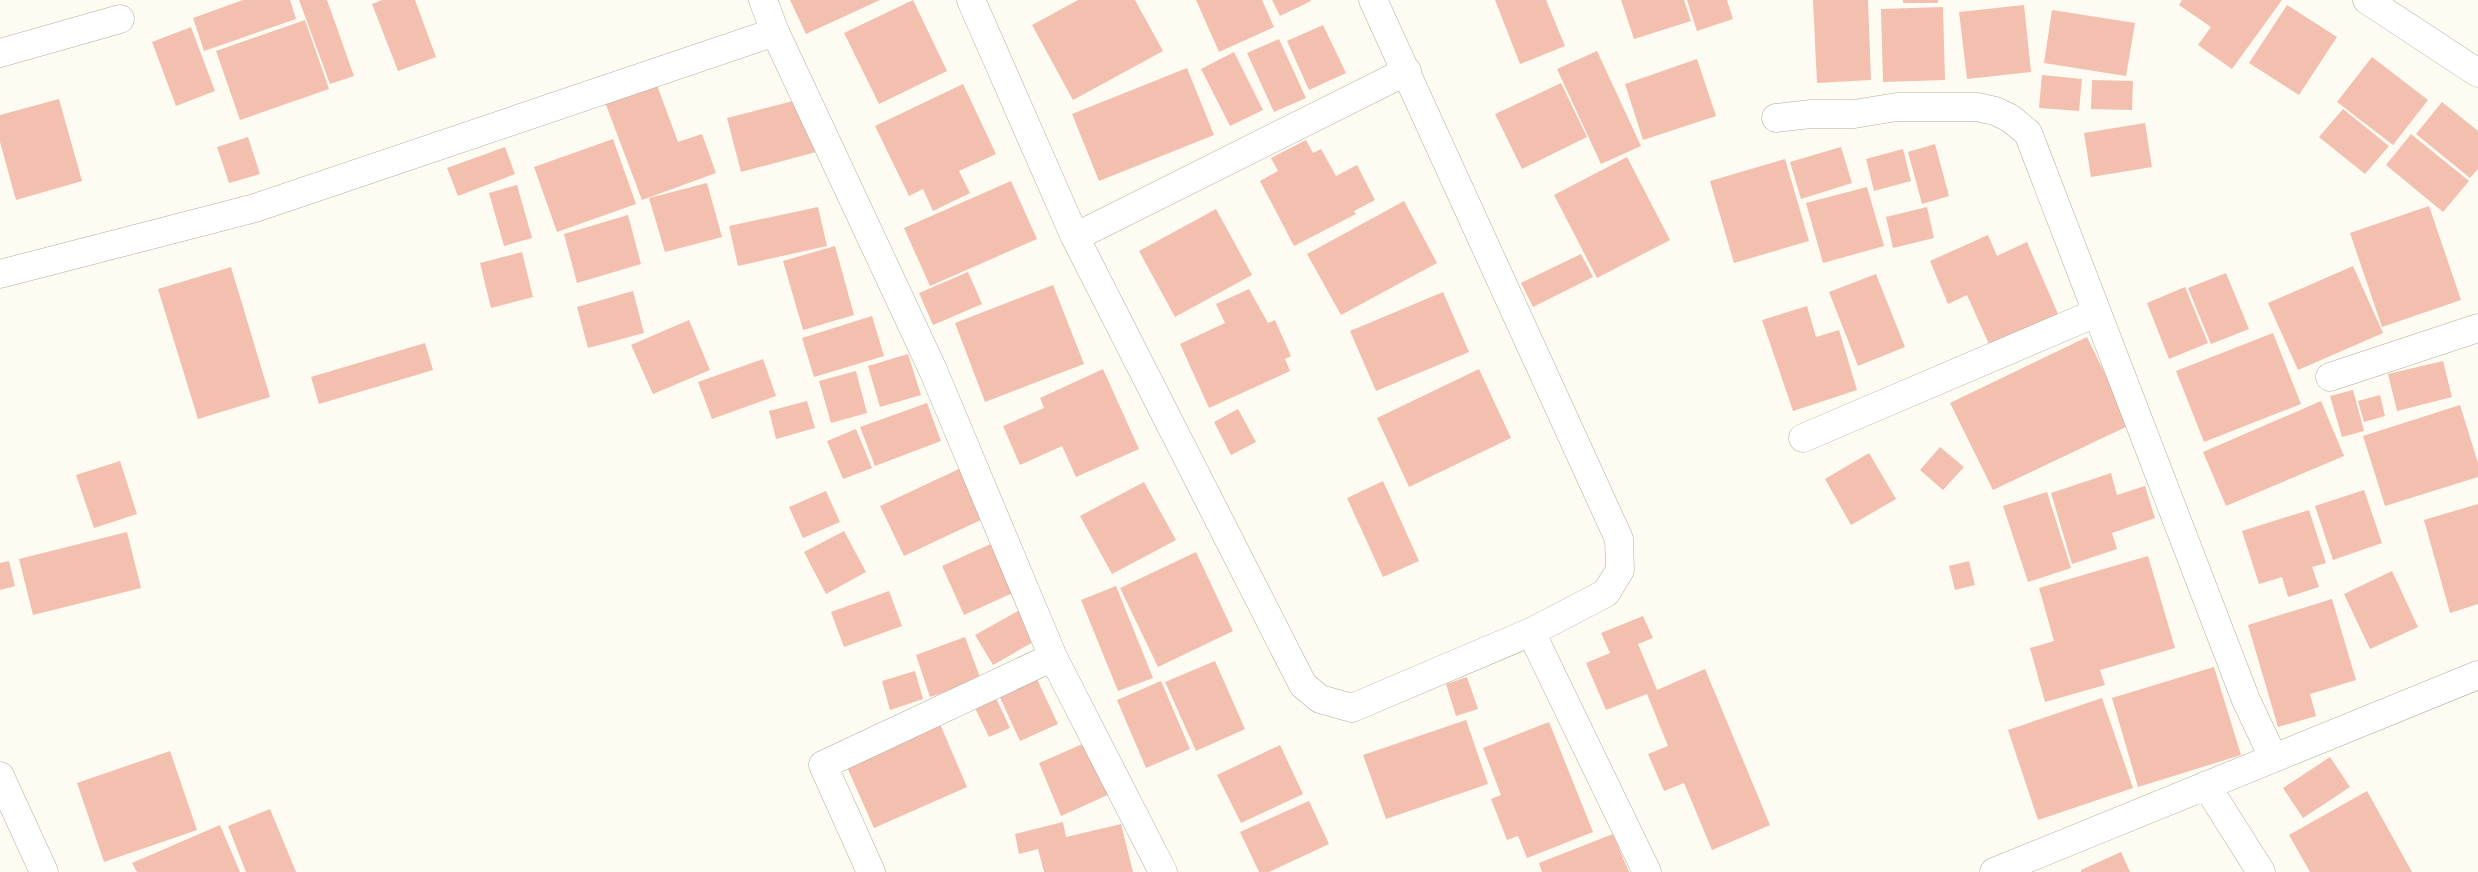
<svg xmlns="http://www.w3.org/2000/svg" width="2478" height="872" font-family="Figtree,sans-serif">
<rect width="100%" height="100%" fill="#fefbf3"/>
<!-- building -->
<path fill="#f3bfae" d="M 243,0 L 290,0 L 296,19 L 204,51 L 193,18 Z
M 299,0 L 327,0 L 354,76 L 330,84 Z
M 382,0 L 415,0 L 436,57 L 398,71 L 372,4 Z
M 790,0 L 880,0 L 806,34 Z
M 913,0 L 947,71 L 879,104 L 844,33 Z
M 1078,0 L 1135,0 L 1163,51 L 1073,100 L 1032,25 Z
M 1196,0 L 1262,0 L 1274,27 L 1219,52 Z
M 1272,0 L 1310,0 L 1311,1 L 1280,16 Z
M 1495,0 L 1546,0 L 1565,46 L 1520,64 Z
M 1621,0 L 1684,0 L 1691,21 L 1634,39 Z
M 1687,0 L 1727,0 L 1733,19 L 1697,31 Z
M 1813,0 L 1868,0 L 1871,80 L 1817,83 Z
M 1903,0 L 1938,0 L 1938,3 L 1903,3 Z
M 2182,0 L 2282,0 L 2232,69 L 2198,45 L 2211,27 L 2179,5 Z
M 2024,5 L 2031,72 L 1967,79 L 1959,12 Z
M 2287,5 L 2337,37 L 2299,95 L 2249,63 Z
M 1943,7 L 1945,80 L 1883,82 L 1881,9 Z
M 2052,10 L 2135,23 L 2126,76 L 2044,63 Z
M 305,20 L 329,89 L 240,120 L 216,51 Z
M 1323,25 L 1346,73 L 1309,90 L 1287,41 Z
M 191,27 L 215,91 L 176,106 L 152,42 Z
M 1279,39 L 1306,98 L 1274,112 L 1247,53 Z
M 1597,51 L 1641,146 L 1601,164 L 1557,69 Z
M 1234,52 L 1263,110 L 1230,126 L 1201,69 Z
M 2372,57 L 2428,100 L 2393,145 L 2337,102 Z
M 1697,59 L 1716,116 L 1643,140 L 1625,84 Z
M 1187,68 L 1214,135 L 1099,181 L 1072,114 Z
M 2042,75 L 2082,79 L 2079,111 L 2039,108 Z
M 654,77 L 678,142 L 702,134 L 716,173 L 642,200 L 603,97 Z
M 2092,80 L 2133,81 L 2132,110 L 2091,109 Z
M 1561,83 L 1587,137 L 1522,169 L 1495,114 Z
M 963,84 L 996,154 L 959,171 L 970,193 L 933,211 L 923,189 L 909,196 L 875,126 Z
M 59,99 L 82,181 L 16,200 L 0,142 L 0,115 Z
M 801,99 L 816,152 L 741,172 L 727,118 Z
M 2442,102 L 2478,131 L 2478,169 L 2470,178 L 2416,134 Z
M 2343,109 L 2389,146 L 2365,174 L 2319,137 Z
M 2145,123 L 2152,167 L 2091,177 L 2084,133 Z
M 2411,134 L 2469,181 L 2443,212 L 2386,165 Z
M 248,137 L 260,174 L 229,183 L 217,147 Z
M 613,139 L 636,204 L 557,232 L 534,167 Z
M 1306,140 L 1313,153 L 1321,149 L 1336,176 L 1357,165 L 1375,200 L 1354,211 L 1356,214 L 1294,246 L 1260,181 L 1278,171 L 1271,158 Z
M 1935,144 L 1949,196 L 1922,204 L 1908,152 Z
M 505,147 L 515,174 L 458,196 L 447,168 Z
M 1841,147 L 1852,183 L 1801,199 L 1790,162 Z
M 1903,149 L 1911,181 L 1874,191 L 1866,159 Z
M 1627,157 L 1670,240 L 1597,278 L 1554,195 Z
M 1785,159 L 1809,241 L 1734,263 L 1710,181 Z
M 1011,181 L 1037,239 L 930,286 L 904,228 Z
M 707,183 L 722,237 L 665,252 L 649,198 Z
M 517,185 L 532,238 L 504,246 L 489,193 Z
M 1867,187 L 1884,246 L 1823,263 L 1806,203 Z
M 1404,201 L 1437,263 L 1341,315 L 1307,254 Z
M 2429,206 L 2461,300 L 2382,327 L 2350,233 Z
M 818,207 L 827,246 L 738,266 L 729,226 Z
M 1927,207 L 1934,238 L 1893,248 L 1886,217 Z
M 1216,209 L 1252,275 L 1175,317 L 1139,251 Z
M 628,215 L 641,264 L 577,283 L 564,234 Z
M 1988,235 L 1997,256 L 2027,242 L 2061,321 L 1992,351 L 1967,295 L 1948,304 L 1930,261 Z
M 835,246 L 854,315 L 803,330 L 783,261 Z
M 522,252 L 533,297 L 491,308 L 480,263 Z
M 1581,254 L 1593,277 L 1533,307 L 1521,283 Z
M 2353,266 L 2383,333 L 2298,370 L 2268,303 Z
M 231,267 L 270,397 L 198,419 L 158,289 Z
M 968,272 L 982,304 L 933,325 L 919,293 Z
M 2226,273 L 2249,329 L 2211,344 L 2188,288 Z
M 1876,274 L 1905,347 L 1858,366 L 1829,292 Z
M 1053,285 L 1084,364 L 985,402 L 955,323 Z
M 2185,287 L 2208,343 L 2169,359 L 2147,303 Z
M 1249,289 L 1268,323 L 1275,320 L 1291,356 L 1285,359 L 1290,371 L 1209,408 L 1180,344 L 1225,323 L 1216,304 Z
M 633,291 L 644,333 L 588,348 L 577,307 Z
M 1443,292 L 1469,352 L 1376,391 L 1350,331 Z
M 1807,306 L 1816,337 L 1839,330 L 1857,390 L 1793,411 L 1762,320 Z
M 872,316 L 884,356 L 814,377 L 802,338 Z
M 689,320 L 710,370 L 653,394 L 631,345 Z
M 2273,333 L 2301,404 L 2204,442 L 2176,371 Z
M 2087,337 L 2130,425 L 1993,490 L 1950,403 Z
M 425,343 L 433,370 L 319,404 L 311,377 Z
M 908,354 L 921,395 L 880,407 L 868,366 Z
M 763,359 L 776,396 L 712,419 L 698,382 Z
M 2443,361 L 2452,397 L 2397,411 L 2388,374 Z
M 1103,369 L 1139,449 L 1076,477 L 1062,446 L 1020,465 L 1003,426 L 1044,408 L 1040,398 Z
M 1479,369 L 1511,438 L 1409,487 L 1377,418 Z
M 856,371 L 867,413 L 831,423 L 819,381 Z
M 2353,390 L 2364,431 L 2342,437 L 2330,396 Z
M 2380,395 L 2385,416 L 2364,422 L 2358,401 Z
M 807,401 L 815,428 L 776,439 L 769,411 Z
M 2321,401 L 2344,456 L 2226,506 L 2203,452 Z
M 927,403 L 941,441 L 875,466 L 860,427 Z
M 2460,405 L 2478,463 L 2478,477 L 2385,506 L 2363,436 Z
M 1238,409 L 1256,442 L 1231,455 L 1214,422 Z
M 856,429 L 872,468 L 843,479 L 827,441 Z
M 1940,447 L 1964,467 L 1943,490 L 1920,470 Z
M 1869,453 L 1896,499 L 1851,525 L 1825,479 Z
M 120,461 L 137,514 L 94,528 L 76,475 Z
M 961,468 L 985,518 L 904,556 L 880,506 Z
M 2111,473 L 2117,495 L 2145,486 L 2155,518 L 2112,533 L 2117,549 L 2072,564 L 2051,493 Z
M 1383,481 L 1419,561 L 1383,577 L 1347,498 Z
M 1144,482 L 1176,540 L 1112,574 L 1080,516 Z
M 2364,490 L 2382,543 L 2333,560 L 2315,506 Z
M 826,491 L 840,522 L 803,538 L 789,507 Z
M 2047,492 L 2071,568 L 2028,582 L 2003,506 Z
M 2478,504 L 2478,604 L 2450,613 L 2424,520 Z
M 2309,510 L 2326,563 L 2312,567 L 2319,587 L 2288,597 L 2282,577 L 2259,584 L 2242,531 Z
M 844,531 L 866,572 L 826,594 L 804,552 Z
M 127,532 L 141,588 L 33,615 L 19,559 Z
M 995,542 L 1017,591 L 964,615 L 942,566 Z
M 1196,552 L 1233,631 L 1158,667 L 1120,588 Z
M 2148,556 L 2175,648 L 2100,670 L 2105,685 L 2045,702 L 2030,648 L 2054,641 L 2039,588 Z
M 9,561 L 15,586 L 0,590 L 0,563 Z
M 1969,561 L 1975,585 L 1955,590 L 1949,566 Z
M 2392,571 L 2418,627 L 2370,649 L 2344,594 Z
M 1116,586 L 1153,678 L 1118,691 L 1081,600 Z
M 889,591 L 902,626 L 844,647 L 831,612 Z
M 2332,599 L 2356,680 L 2310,694 L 2316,716 L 2278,727 L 2248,625 Z
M 1025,607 L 1042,637 L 993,665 L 975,635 Z
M 1643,616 L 1653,638 L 1638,644 L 1657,690 L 1705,669 L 1770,825 L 1712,850 L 1684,783 L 1664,791 L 1648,754 L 1668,746 L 1647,694 L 1606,710 L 1586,663 L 1610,653 L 1601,633 Z
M 965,637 L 981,680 L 930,697 L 916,655 Z
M 1215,661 L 1245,729 L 1196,751 L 1165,682 Z
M 2214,667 L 2241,755 L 2138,787 L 2112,698 Z
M 915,671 L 923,699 L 890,710 L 882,681 Z
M 1035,675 L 1058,724 L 1020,741 L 998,693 Z
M 1467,677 L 1478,709 L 1456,716 L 1446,684 Z
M 1161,681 L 1190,749 L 1146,768 L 1117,700 Z
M 996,698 L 1010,728 L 989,737 L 975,708 Z
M 2102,698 L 2133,788 L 2038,820 L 2008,730 Z
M 1466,720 L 1488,784 L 1386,819 L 1363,755 Z
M 1549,722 L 1593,832 L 1527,858 L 1518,836 L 1507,840 L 1491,799 L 1501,795 L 1483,748 Z
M 940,724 L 967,787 L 874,828 L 846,765 Z
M 1087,742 L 1110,794 L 1061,816 L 1039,763 Z
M 1280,745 L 1303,794 L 1241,823 L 1217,775 Z
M 170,751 L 197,830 L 104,862 L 77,783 Z
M 2330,757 L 2350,787 L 2303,818 L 2283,788 Z
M 2367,791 L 2412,872 L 2310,872 L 2289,835 Z
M 1309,801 L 1329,844 L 1269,872 L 1259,872 L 1240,832 Z
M 270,809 L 296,872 L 246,872 L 228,826 Z
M 1063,822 L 1066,837 L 1121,824 L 1133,872 L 1044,872 L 1038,849 L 1019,854 L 1015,834 Z
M 220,825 L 240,872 L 137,872 L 132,863 Z
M 1613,834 L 1629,872 L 1542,872 L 1539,863 Z
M 2121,852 L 2130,872 L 2081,872 L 2081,870 Z"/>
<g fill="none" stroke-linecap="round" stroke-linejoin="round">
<!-- street casing -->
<g stroke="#b0ac9e" stroke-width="29">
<path id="street" d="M 763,0 L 775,32 L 933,370 L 1053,657 L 1163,872
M 971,0 L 1075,237 L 1303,685 L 1320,699 L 1352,708 L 1531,632 L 1647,872
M 1373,0 L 1619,539 L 1620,570 L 1606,593 L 1531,632
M 2367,0 L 2478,73
M 0,53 L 120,19
M 1776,118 L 1811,114 L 1854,114 L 1897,107 L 1977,107 L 1995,111 L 2010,118 L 2028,133 L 2246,700 L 2273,757
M 1075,237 L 1407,71
M 0,274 L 255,208 L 775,32
M 2330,377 L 2478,328
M 1803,438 L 2096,313
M 0,776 L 44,872
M 2206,785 L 2261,872
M 871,872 L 823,765 L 1053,657
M 1994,872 L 2478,675"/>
</g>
<!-- street -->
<use href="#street" stroke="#fff" stroke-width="28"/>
</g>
</svg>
